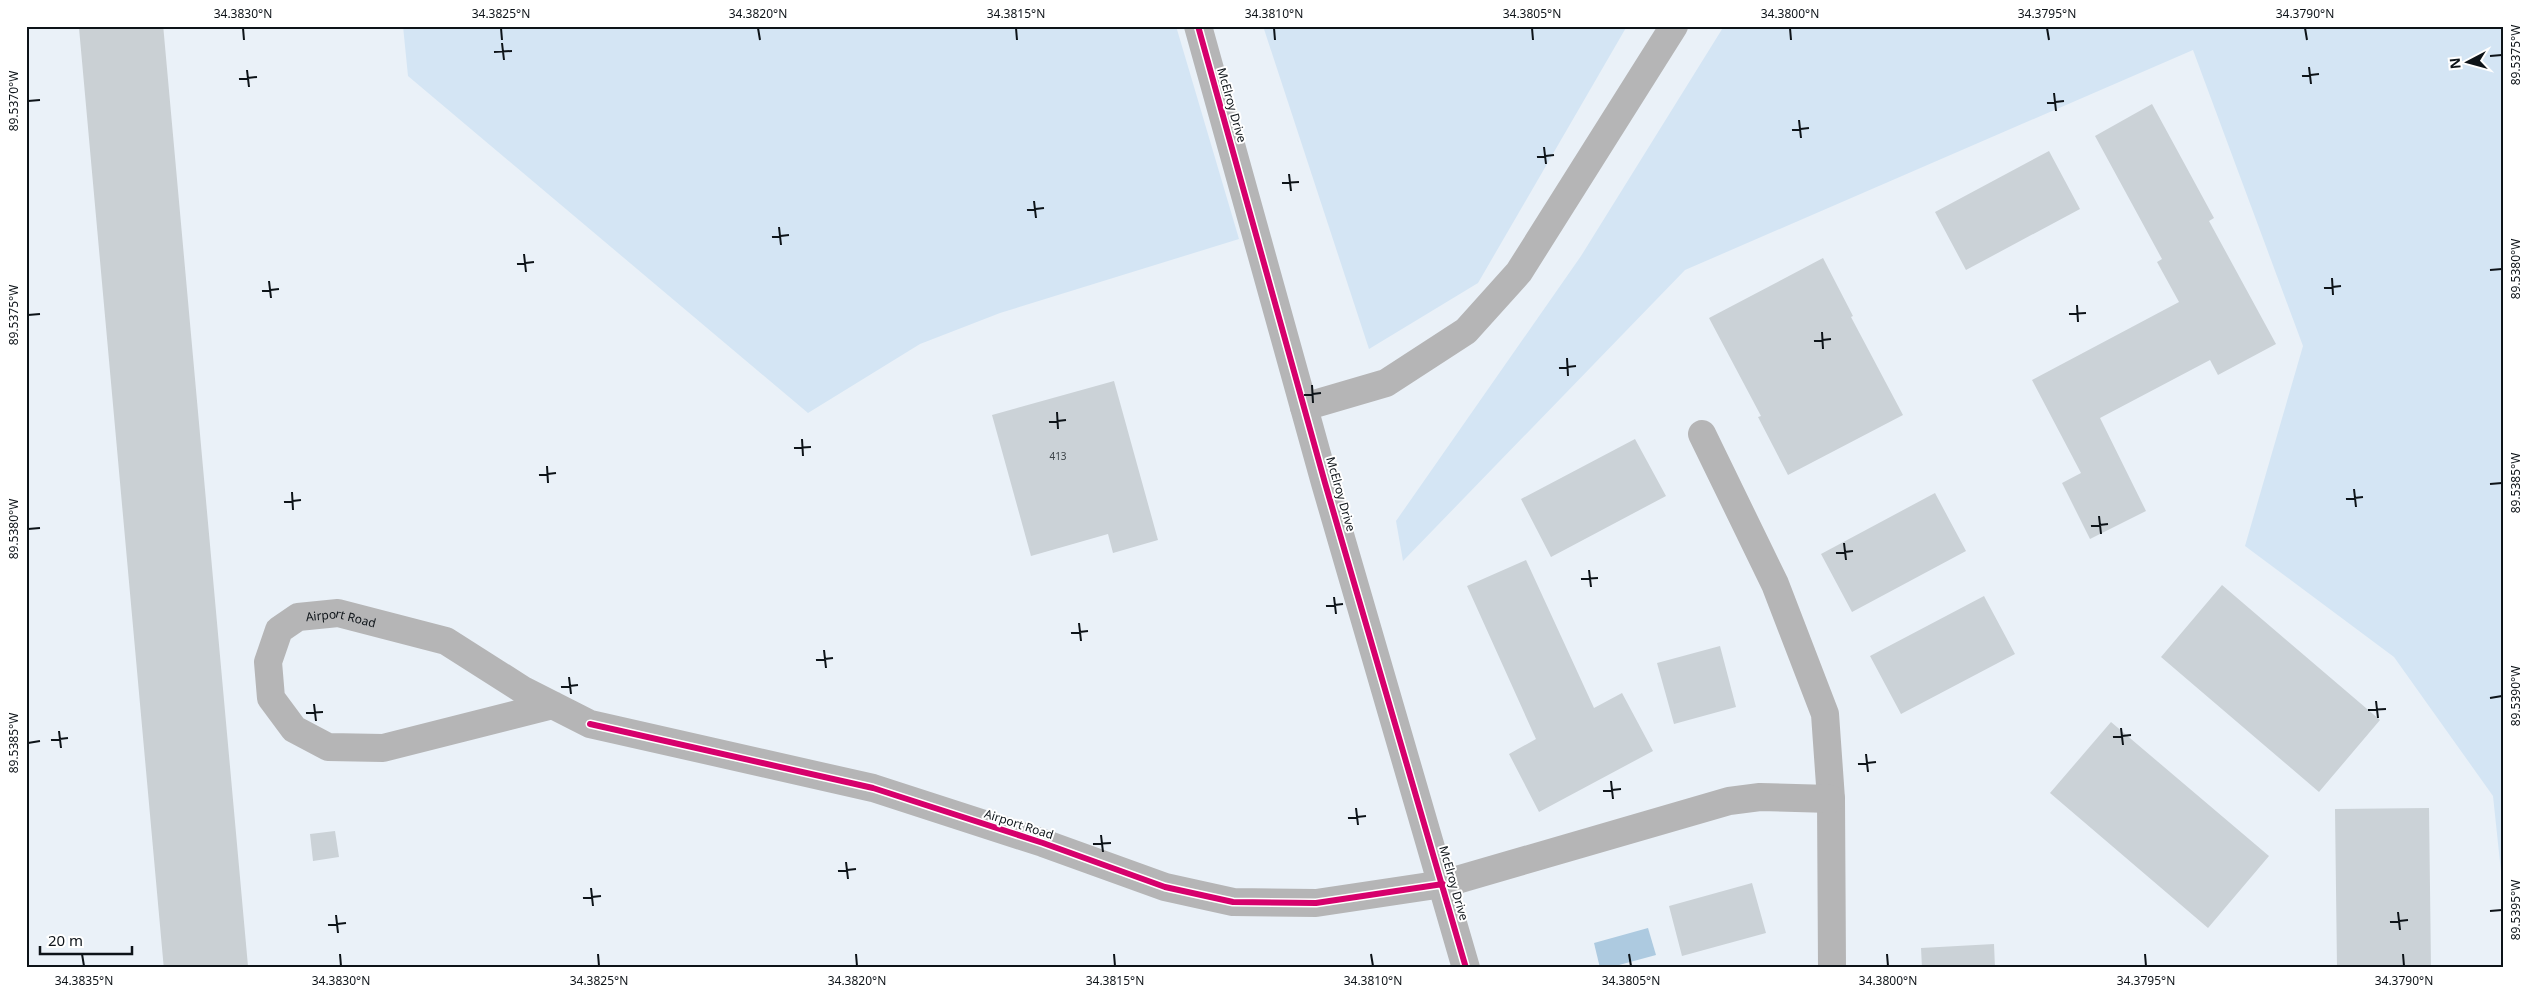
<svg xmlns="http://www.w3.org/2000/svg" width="2530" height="994" font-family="'Noto Sans',sans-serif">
<rect width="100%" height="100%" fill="#eaf1f8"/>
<!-- green -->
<path fill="#d4e5f4" d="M 403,26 L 1176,26 L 1239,239 L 1000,313 L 920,344 L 808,413 L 408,76 Z
M 1263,26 L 1627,26 L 1478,283 L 1369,349 Z
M 1724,26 L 2504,26 L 2504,900 L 2493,796 L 2394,657 L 2245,546 L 2303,346 L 2193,50 L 1685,270 L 1403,561 L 1396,521 L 1581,256 Z"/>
<!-- water -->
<path fill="#adcae0" d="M 1648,928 L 1656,955 L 1608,968 L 1600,968 L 1594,943 Z"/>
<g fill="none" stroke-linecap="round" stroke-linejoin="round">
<!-- taxiway -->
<path stroke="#cad0d4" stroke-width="84" d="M 121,26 L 206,968"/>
</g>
<!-- building -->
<path fill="#cbd2d7" d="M 2152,104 L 2214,218 L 2209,221 L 2276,344 L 2218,375 L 2210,360 L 2100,418 L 2146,511 L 2090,539 L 2062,483 L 2081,473 L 2032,380 L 2179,302 L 2157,262 L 2162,259 L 2095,136 Z
M 2049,151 L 2080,209 L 1966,270 L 1935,212 Z
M 1823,258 L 1853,316 L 1851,317 L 1903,415 L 1788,475 L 1758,417 L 1761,416 L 1709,318 Z
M 1114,381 L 1158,540 L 1113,553 L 1108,534 L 1031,556 L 992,415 Z
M 1635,439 L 1666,496 L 1551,557 L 1521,499 Z
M 1935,493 L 1966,551 L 1852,612 L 1821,554 Z
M 1526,560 L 1594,708 L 1622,693 L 1653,751 L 1539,812 L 1509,754 L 1536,739 L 1467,586 Z
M 2222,585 L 2380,720 L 2319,792 L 2161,657 Z
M 1984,596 L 2015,654 L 1901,714 L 1870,656 Z
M 1720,646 L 1736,707 L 1674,724 L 1657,663 Z
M 2111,722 L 2269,856 L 2208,928 L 2050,793 Z
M 2429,808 L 2431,968 L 2337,968 L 2335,809 Z
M 335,831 L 339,857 L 313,861 L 310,834 Z
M 1752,883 L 1766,933 L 1682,956 L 1669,906 Z
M 1994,944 L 1995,968 L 1922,968 L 1921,948 Z"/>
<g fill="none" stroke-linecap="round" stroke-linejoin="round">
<!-- minor -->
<g stroke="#b5b5b6" stroke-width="28">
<path d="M 1198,26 L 1325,483 L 1466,968"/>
<path d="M 1304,407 L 1386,383 L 1466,331 L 1519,272 L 1674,26"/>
<path d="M 1702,434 L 1775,584 L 1825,714 L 1831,799 L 1832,968"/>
<path id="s1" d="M 553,705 L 383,748 L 328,747 L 294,729 L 271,698 L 268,662 L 279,630 L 298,617 L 338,613 L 446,641 L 523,690 L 590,724 L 873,788 L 1043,843 L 1165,887 L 1233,902 L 1316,903 L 1443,884 L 1729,801 L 1760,797 L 1831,799"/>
</g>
<!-- cycleway casing -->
<g stroke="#fff" stroke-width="9">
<path id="cycleway" d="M 1198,26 L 1325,483 L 1466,968
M 590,724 L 873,788 L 1043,843 L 1165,887 L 1233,902 L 1316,903 L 1443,884"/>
</g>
<!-- cycleway -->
<use href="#cycleway" stroke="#d6006c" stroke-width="6"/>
</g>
<!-- ticks -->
<path fill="none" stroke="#0d1318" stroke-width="2" d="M 243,28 L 244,40M 501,28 L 502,40M 758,28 L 760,40M 1016,28 L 1017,40M 1274,28 L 1275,40M 1532,28 L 1533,40M 1790,28 L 1791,40M 2047,28 L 2049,40M 2305,28 L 2307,40M 502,43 L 504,60M 494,52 L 512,51M 2490,56 L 2502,55M 2309,67 L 2311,84M 247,70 L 249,87M 2302,76 L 2319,74M 239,79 L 257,77M 2054,93 L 2056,111M 28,101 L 40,100M 2047,103 L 2064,101M 1799,120 L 1801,138M 1792,130 L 1809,128M 1544,147 L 1546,164M 1537,157 L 1554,155M 1289,174 L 1291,191M 1282,183 L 1299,182M 1034,201 L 1036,218M 1027,210 L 1044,208M 779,227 L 781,245M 772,237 L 789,235M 524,254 L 526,272M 517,264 L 534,262M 2490,270 L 2502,269M 2332,278 L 2333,295M 269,281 L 271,298M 2324,288 L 2341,286M 262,291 L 279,289M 2077,305 L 2078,322M 2069,314 L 2086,313M 28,315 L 40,314M 1822,332 L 1823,349M 1814,341 L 1831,339M 1567,358 L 1568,376M 1559,368 L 1576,366M 1312,385 L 1313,403M 1304,395 L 1321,393M 1057,412 L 1058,429M 1049,422 L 1066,420M 802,439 L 803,456M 794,448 L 811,447M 547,466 L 548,483M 539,475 L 556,473M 2490,484 L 2502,483M 2354,489 L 2356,507M 292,492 L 293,510M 2346,499 L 2363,497M 284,502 L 301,500M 2099,516 L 2101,534M 2091,526 L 2108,524M 28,529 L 40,528M 1844,543 L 1846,560M 1836,553 L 1853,551M 1589,570 L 1591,587M 1581,579 L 1598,578M 1334,597 L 1336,614M 1326,606 L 1343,604M 1079,623 L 1081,641M 1071,633 L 1088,631M 824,650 L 826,668M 816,660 L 833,658M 569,677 L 571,694M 561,687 L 578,685M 2490,698 L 2502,696M 2376,701 L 2378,718M 314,704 L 316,721M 2368,710 L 2386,709M 306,713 L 323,712M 2121,728 L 2123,745M 59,731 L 61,748M 2113,737 L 2131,735M 51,740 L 68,738M 28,743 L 40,741M 1866,754 L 1868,772M 1858,764 L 1876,762M 1611,781 L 1613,799M 1603,791 L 1621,789M 1356,808 L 1358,825M 1348,818 L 1366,816M 1101,835 L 1103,852M 1093,844 L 1111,843M 846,862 L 848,879M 838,871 L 856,869M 591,888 L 593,906M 583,898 L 601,896M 2490,911 L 2502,910M 2398,912 L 2400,930M 336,915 L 338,933M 2390,922 L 2408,920M 328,925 L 346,923M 82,954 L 84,966M 340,954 L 341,966M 598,954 L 599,966M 856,954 L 857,966M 1114,954 L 1115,966M 1371,954 L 1373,966M 1629,954 L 1631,966M 1887,954 L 1888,966M 2145,954 L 2146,966M 2403,954 L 2404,966"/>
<g text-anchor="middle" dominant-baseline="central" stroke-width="4" stroke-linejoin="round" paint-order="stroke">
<!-- number labels -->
<g font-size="10" fill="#3c4348">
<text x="1058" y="456">413</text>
</g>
<!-- street labels -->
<g font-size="12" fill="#0d1318" stroke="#fff">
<text transform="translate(1232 105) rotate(74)">McElroy Drive</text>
<text transform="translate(1341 494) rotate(74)">McElroy Drive</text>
<text stroke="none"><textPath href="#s1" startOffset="444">Airport Road</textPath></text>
<text transform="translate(1019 824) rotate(18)">Airport Road</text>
<text transform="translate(1454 883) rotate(74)">McElroy Drive</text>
</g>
</g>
<!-- border -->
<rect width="2530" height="994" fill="none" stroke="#ffffff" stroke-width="55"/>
<!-- north arrow -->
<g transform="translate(2468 62) rotate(264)" stroke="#ffffff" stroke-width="4" paint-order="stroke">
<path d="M0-4L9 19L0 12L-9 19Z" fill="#0d1318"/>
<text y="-8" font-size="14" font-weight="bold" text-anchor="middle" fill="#0d1318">N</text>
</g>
<!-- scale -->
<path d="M40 946v8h92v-8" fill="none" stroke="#0d1318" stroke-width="2.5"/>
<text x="48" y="946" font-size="15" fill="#0d1318" stroke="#ffffff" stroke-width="4" paint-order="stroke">20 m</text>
<rect x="28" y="28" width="2474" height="938" fill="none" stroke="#0d1318" stroke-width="2"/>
<g font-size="12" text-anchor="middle" fill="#0d1318">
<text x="243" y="18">34.3830°N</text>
<text x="501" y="18">34.3825°N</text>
<text x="758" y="18">34.3820°N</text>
<text x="1016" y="18">34.3815°N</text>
<text x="1274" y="18">34.3810°N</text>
<text x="1532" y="18">34.3805°N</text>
<text x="1790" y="18">34.3800°N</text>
<text x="2047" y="18">34.3795°N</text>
<text x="2305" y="18">34.3790°N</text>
<text transform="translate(2516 55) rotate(-90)" y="4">89.5375°W</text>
<text transform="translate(14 101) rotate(-90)" y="4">89.5370°W</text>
<text transform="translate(2516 269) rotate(-90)" y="4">89.5380°W</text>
<text transform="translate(14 315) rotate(-90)" y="4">89.5375°W</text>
<text transform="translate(2516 483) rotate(-90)" y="4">89.5385°W</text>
<text transform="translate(14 529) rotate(-90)" y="4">89.5380°W</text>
<text transform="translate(2516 696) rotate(-90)" y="4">89.5390°W</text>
<text transform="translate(14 743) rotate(-90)" y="4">89.5385°W</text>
<text transform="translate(2516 910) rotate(-90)" y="4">89.5395°W</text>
<text x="84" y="985">34.3835°N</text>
<text x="341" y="985">34.3830°N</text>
<text x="599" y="985">34.3825°N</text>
<text x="857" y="985">34.3820°N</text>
<text x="1115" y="985">34.3815°N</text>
<text x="1373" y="985">34.3810°N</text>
<text x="1631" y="985">34.3805°N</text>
<text x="1888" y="985">34.3800°N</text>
<text x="2146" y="985">34.3795°N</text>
<text x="2404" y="985">34.3790°N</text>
</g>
</svg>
